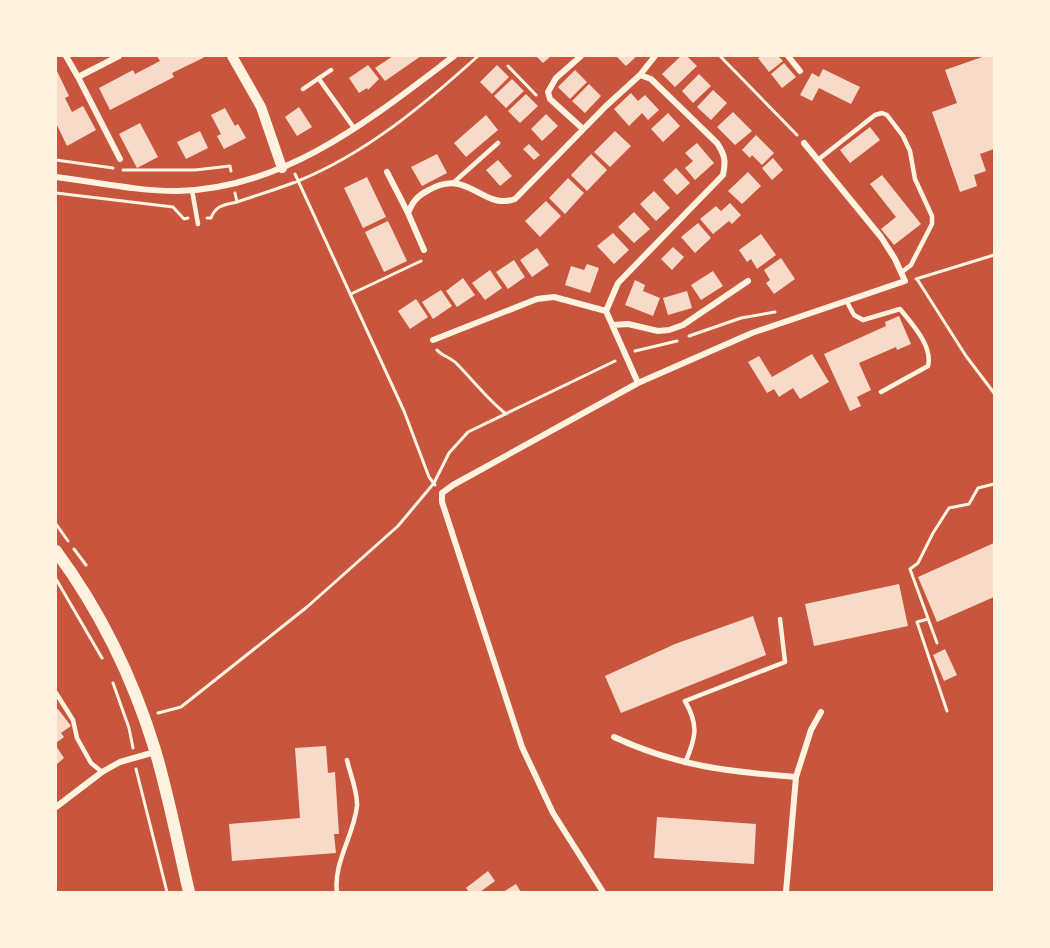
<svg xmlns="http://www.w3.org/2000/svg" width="1050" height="948" font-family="'PT Sans Narrow',sans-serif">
<rect width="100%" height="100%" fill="#c8553d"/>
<!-- building -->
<path fill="#f7dbc8" d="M 157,56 L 207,56 L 172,73 L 174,77 L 110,110 L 99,88 L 133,70 L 135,74 L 160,61 Z
M 393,56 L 421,56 L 385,81 L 375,68 Z
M 536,56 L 551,56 L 543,63 Z
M 616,56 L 637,56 L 626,66 Z
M 681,56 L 687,56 L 697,66 L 675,87 L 662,74 Z
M 762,56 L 778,56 L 783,61 L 769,72 L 758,58 Z
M 985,56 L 993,56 L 994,60 L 994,149 L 980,154 L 986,171 L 974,175 L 977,186 L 960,192 L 932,112 L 957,103 L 945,70 Z
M 784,63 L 796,77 L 782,88 L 771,74 Z
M 368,65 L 379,79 L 368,90 L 367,88 L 359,93 L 349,78 Z
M 497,65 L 509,77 L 492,94 L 480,82 Z
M 56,69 L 69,96 L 65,98 L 72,112 L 83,106 L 96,130 L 67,146 L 56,123 Z
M 823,69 L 860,87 L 851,104 L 819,88 L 812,101 L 800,95 L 812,73 L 819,77 Z
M 575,70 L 587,82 L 570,99 L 558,87 Z
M 699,74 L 711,86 L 693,103 L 682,91 Z
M 512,79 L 524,91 L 506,108 L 494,96 Z
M 589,84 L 601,96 L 585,113 L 572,101 Z
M 713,90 L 727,103 L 711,120 L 697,107 Z
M 631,93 L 638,101 L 645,95 L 659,110 L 648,120 L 642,113 L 629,126 L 614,109 Z
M 526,94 L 538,106 L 520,123 L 508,111 Z
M 299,107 L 312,127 L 297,136 L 285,117 Z
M 225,108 L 235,126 L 238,124 L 246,138 L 224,149 L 217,136 L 221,134 L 211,115 Z
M 733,112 L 752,131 L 735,145 L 717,127 Z
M 668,113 L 680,126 L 663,142 L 651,129 Z
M 546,114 L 558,126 L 542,141 L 531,129 Z
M 486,115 L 498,130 L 466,157 L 454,143 Z
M 140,123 L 158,157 L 137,168 L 119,134 Z
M 870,127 L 880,140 L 850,163 L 840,150 Z
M 200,131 L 208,148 L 186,159 L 177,142 Z
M 615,131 L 631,146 L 610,167 L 594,152 Z
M 756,135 L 774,153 L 762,165 L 752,155 L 750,158 L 742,150 Z
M 697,143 L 714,163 L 695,180 L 685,168 L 693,161 L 685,153 Z
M 529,144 L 540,155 L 534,160 L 523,149 Z
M 437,154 L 447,173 L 422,186 L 411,167 Z
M 591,154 L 607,170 L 587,191 L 571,175 Z
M 773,158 L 783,170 L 772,180 L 762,168 Z
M 498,160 L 512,176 L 500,186 L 486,170 Z
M 676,168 L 690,183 L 677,195 L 663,180 Z
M 748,172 L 761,186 L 742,204 L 728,191 Z
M 882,175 L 921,224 L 894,245 L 881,229 L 896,217 L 870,184 Z
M 367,177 L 386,217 L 363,228 L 344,188 Z
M 568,178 L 584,193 L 565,214 L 549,198 Z
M 654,191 L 670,208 L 656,221 L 640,204 Z
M 546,201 L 561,216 L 540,237 L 525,221 Z
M 730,203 L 741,215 L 732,224 L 729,221 L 713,234 L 700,219 L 716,206 L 721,211 Z
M 634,212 L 650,229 L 634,243 L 618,227 Z
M 388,221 L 407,261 L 384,272 L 365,232 Z
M 698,223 L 711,238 L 695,253 L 681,237 Z
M 613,233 L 629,250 L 614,264 L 597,246 Z
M 761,234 L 776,255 L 757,269 L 751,259 L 747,262 L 739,250 Z
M 673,247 L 684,257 L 672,270 L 661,259 Z
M 537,248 L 549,265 L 532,277 L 520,260 Z
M 781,258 L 795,279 L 774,294 L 766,283 L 770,280 L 764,270 Z
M 514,260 L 525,277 L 508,289 L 496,272 Z
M 587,264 L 599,268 L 590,293 L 565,285 L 571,266 L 584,270 Z
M 490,270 L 502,288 L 485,300 L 472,283 Z
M 713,271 L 723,286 L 701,300 L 691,285 Z
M 463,278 L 475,295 L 457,307 L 446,291 Z
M 635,280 L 645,285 L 643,291 L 660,298 L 653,316 L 625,305 Z
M 441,290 L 452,306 L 433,319 L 422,302 Z
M 687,291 L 692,308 L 668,315 L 663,298 Z
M 416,299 L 428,317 L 410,329 L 398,311 Z
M 899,316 L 911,344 L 897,350 L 896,347 L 859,363 L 871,390 L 857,397 L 861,406 L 850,411 L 824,354 L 886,326 L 885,322 Z
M 812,354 L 829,382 L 800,399 L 793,388 L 779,397 L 774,389 L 767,393 L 748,362 L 759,356 L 772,377 Z
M 994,543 L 994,597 L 937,622 L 918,577 Z
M 899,584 L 908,626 L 814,646 L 805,604 Z
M 753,616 L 766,655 L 621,713 L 605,676 L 675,644 Z
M 945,649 L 957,675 L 944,681 L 933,655 Z
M 58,709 L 71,726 L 61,733 L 64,737 L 56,743 L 56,710 Z
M 56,746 L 64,758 L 56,765 Z
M 326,746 L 328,773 L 335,772 L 339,834 L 334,834 L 336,853 L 232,861 L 229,824 L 300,818 L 295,748 Z
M 657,817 L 756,824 L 754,864 L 654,858 Z
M 488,871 L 495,881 L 480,892 L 469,892 L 466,888 Z
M 516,884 L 521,892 L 503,892 Z"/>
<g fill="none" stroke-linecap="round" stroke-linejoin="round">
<!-- path -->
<path stroke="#fff3e0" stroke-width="3" d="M 720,56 L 797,135
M 508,66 L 536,95
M 56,160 L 113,168
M 123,170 L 195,170 L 230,166 L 231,171
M 295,174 L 404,411 L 429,477 L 435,485
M 56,193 L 173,207 L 184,219 L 188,218
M 235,193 L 237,202 C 257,195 278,189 298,181 C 365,154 425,104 478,56
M 207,218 L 211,218 C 216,205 224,205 237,202
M 916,279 L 994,255
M 917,279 L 966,356 L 994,393
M 351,294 L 421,261
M 689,336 L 741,318 L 775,312
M 437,350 C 442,356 450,357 456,363 C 473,380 487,399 506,414
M 635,351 L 677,341
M 56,524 L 68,541
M 74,549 L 86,565
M 56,579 L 102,658
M 928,619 L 917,622 L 947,711
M 937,643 L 910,569 L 918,563 L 933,533 L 949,508 L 969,504 L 978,488 L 994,484
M 113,683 L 129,728 L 133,748
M 158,713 L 181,707 L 307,607 L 398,526 L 434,483 L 449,453 L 468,432 L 615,361
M 136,769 L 167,892"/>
<!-- service -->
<path stroke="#fff3e0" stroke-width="4.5" d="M 319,79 L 354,128
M 303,89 L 331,70
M 819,159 L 875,115 L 882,113 L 887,115 L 903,136 L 910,151 L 915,179 L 932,216 L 932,224 L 916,255 L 911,265 L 902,272
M 453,183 L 498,143
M 192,190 L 198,224
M 847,302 L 854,315 L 863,320 L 900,309 C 912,324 933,346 928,366 L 881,392
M 56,693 L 73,720 L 77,738 L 91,763 L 102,772
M 685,763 C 696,738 699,725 685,701 L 785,662 L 780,619
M 337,892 C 333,863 354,835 357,806 C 358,792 350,774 347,760"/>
<!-- minor -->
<path stroke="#fff3e0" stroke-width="6" d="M 66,56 L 78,77 L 119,56
M 581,56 L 556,78 L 548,92 L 550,99 L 583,129
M 788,56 L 800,71
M 640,75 L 655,56
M 78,77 L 120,159
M 387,172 L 408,213
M 56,177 C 97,182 135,191 177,191 C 286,189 372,118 454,56
M 424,250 L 408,213 C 413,201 417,196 429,190 C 469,167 482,211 515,199 L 606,106 L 640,75 L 651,79 L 717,143 C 725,155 726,161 723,175 L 618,283 L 606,311
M 613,325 L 628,324 L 658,331 L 669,330 L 683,325 L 748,281
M 433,340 L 537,299 L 554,297 L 606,311 L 638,383
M 614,737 C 676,766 729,772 796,777
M 56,807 L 102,772 L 120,762 L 155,752
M 603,892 L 553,813 L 522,747 L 442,502 L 442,493 L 453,485 L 638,383 L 752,333 L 905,281 L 895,259 L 881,237 L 804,143
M 786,892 L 796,777 L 811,730 L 821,712"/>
<!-- tertiary -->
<path stroke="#fff3e0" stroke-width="10" d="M 232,56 L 261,107 L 282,168"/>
<!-- secondary -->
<path stroke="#fff3e0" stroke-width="12" d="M 56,551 C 101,612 133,678 155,750 C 169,797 178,845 189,892"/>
</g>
<!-- border -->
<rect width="1050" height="948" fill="none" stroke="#fff3e0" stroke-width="114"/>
</svg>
